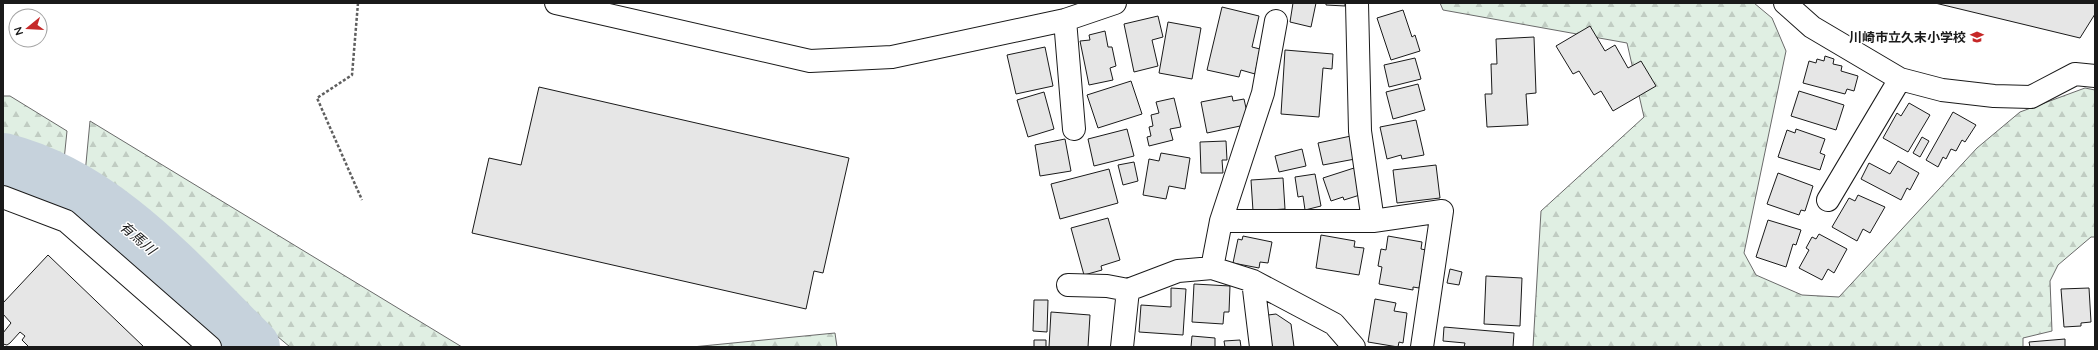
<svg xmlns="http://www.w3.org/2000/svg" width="2098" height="350" font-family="Quicksand,'Noto Sans JP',sans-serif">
<defs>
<pattern id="forest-firs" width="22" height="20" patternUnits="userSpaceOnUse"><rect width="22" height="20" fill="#e0efe3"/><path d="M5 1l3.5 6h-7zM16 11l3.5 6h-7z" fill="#c0ccc2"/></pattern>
</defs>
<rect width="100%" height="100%" fill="#fff"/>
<!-- forest -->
<path fill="url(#forest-firs)" stroke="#6a6a6a" d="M 1440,3 L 1754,3 L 1772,18 L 1786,51 L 1744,253 L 1756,275 L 1802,295 L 1839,297 L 1977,148 L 2020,112 L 2085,88 L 2095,90 L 2095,237 L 2091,237 L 2058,265 L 2050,281 L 2052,331 L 2023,338 L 2023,347 L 1533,347 L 1541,211 L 1644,117 L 1627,43 L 1443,10 Z
M 3,96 L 10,96 L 67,131 L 63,170 L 3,149 Z
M 90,121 L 462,347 L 290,347 L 85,174 Z
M 835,333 L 837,347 L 692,347 Z"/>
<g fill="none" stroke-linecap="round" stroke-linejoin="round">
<!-- river -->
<path stroke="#c6d2dc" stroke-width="56" d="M 3,161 C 106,187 179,275 252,347"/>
</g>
<!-- building -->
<path fill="#e6e6e6" stroke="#1a1a1a" d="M 1293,3 L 1316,3 L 1311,27 L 1290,22 Z
M 1326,3 L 1345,3 L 1345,6 L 1326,5 Z
M 1935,3 L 2095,3 L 2095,14 L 2080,38 Z
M 1222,7 L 1259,16 L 1252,47 L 1260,49 L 1255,74 L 1241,70 L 1239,77 L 1207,70 Z
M 1403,10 L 1412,37 L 1415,35 L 1420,51 L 1391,60 L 1377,18 Z
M 1158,16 L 1163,37 L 1152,40 L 1158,66 L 1134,72 L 1124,24 Z
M 1168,22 L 1201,28 L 1192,79 L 1159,73 Z
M 1590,26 L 1605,51 L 1615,45 L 1628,68 L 1641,61 L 1656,86 L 1613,111 L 1601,91 L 1594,95 L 1579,71 L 1573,74 L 1556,46 Z
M 1105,31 L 1108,47 L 1112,47 L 1116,66 L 1110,68 L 1113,80 L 1089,85 L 1080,41 L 1090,40 L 1089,35 Z
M 1534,37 L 1536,93 L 1526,94 L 1528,125 L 1487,127 L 1485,94 L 1492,94 L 1491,64 L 1497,64 L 1496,39 Z
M 1045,47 L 1053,86 L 1016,94 L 1007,55 Z
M 1285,50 L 1333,54 L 1332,69 L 1323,68 L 1319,117 L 1281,114 Z
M 1825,56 L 1834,59 L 1833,64 L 1842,66 L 1841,71 L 1858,76 L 1854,91 L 1847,89 L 1845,94 L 1803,83 L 1809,61 L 1816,63 L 1817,59 L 1824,61 Z
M 1415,58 L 1421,79 L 1389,87 L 1384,65 Z
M 1131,81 L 1142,114 L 1098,128 L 1087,95 Z
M 1418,84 L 1425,110 L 1393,119 L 1386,92 Z
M 539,87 L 849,158 L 823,273 L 814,271 L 806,309 L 472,233 L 489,158 L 521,165 Z
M 1799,91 L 1844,105 L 1836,130 L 1791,116 Z
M 1044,92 L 1054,129 L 1028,137 L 1017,100 Z
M 1232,96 L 1233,101 L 1244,99 L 1248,117 L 1245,125 L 1207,133 L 1201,102 Z
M 1174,98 L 1181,127 L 1170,129 L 1173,140 L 1149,146 L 1147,137 L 1151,136 L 1149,127 L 1153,126 L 1151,115 L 1159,113 L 1156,102 Z
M 1909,103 L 1930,115 L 1908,152 L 1883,138 L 1897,113 L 1901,116 Z
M 1953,112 L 1976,125 L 1965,142 L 1962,140 L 1956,151 L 1951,149 L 1946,159 L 1943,157 L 1938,167 L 1926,160 Z
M 1416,120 L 1424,155 L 1402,159 L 1401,155 L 1387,159 L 1380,127 Z
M 1127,129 L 1134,156 L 1094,166 L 1088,139 Z
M 1796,129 L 1825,139 L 1820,153 L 1825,155 L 1820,170 L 1778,157 L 1787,130 L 1795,133 Z
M 1351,136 L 1355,159 L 1323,165 L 1318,143 Z
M 1922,137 L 1929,141 L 1920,157 L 1913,153 Z
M 1065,139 L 1071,171 L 1040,176 L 1035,145 Z
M 1226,141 L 1227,160 L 1222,160 L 1223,173 L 1201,173 L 1200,142 Z
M 1302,149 L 1306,166 L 1279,172 L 1275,156 Z
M 1161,153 L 1190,158 L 1185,189 L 1169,186 L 1166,199 L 1143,195 L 1149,159 L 1159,161 Z
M 1898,161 L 1919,173 L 1910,190 L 1907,188 L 1901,200 L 1861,179 L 1869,163 L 1890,174 Z
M 1134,162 L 1138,181 L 1123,185 L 1118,165 Z
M 1436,165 L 1440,198 L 1397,203 L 1393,170 Z
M 1354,168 L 1363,194 L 1344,200 L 1343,197 L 1331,201 L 1323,178 Z
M 1109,169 L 1118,203 L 1060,219 L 1051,184 Z
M 1778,173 L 1813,186 L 1805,211 L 1801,210 L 1799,215 L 1767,204 Z
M 1315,174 L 1321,206 L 1305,210 L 1303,196 L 1298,197 L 1295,177 Z
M 1283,178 L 1285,209 L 1253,211 L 1251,180 Z
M 1858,195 L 1885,207 L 1870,233 L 1863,229 L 1857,241 L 1832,227 L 1849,198 L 1855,201 Z
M 1108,218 L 1120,260 L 1101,266 L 1102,270 L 1084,275 L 1071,228 Z
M 1768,220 L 1801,230 L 1796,245 L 1793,244 L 1786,267 L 1756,257 Z
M 1819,234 L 1847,249 L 1834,273 L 1828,269 L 1822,280 L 1799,268 L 1809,250 L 1806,248 L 1812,237 L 1816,239 Z
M 1321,235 L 1355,241 L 1354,247 L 1364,248 L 1359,275 L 1316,268 Z
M 1243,236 L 1272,242 L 1268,263 L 1260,262 L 1259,268 L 1233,263 L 1238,239 L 1242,240 Z
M 1388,236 L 1422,242 L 1421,249 L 1426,250 L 1419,288 L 1413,287 L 1413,290 L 1379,284 L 1382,267 L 1378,266 L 1381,249 L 1386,250 Z
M 48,255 L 144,347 L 29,347 L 22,340 L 25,336 L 20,332 L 10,343 L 7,345 L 3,344 L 3,333 L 11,323 L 3,314 L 3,303 Z
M 1450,269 L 1462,272 L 1459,285 L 1447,283 Z
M 1486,276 L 1522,278 L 1520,326 L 1484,324 Z
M 1194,284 L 1230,286 L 1229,312 L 1224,312 L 1223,324 L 1192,322 Z
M 1171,288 L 1186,289 L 1183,335 L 1139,332 L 1141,305 L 1171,307 Z
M 2089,288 L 2091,322 L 2081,323 L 2081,326 L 2064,327 L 2061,289 Z
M 1375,299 L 1396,303 L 1394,311 L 1407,313 L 1403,343 L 1399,342 L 1398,347 L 1368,342 Z
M 1034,300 L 1048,300 L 1047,332 L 1033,331 Z
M 1051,312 L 1090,315 L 1088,347 L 1049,347 Z
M 1276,314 L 1291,324 L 1294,347 L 1272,347 L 1268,315 Z
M 1444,327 L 1514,333 L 1513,347 L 1464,347 L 1465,343 L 1443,341 Z
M 1192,336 L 1215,338 L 1215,347 L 1191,347 Z
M 2065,339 L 2065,347 L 2030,347 L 2029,342 Z
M 1034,340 L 1046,340 L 1046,347 L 1034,347 Z
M 1240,340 L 1241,347 L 1225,347 L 1224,341 Z"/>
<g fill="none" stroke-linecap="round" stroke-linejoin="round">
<!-- minor casing -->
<g stroke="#1a1a1a" stroke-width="24">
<path id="minor" d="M 556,3 L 810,61 L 892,57 L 1065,20 L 1115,3
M 1357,3 L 1360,131 L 1373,221
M 1785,3 L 1812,27 L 1900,79 L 1942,90 L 1994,96 L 2031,97 L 2075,74 L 2095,76
M 1065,20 L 1074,129
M 3,197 L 66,221 L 210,347
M 1828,200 L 1900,79
M 1221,221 L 1373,221 L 1442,211 L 1422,347
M 1212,268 L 1253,281 L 1334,324 L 1354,347
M 1253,281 L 1261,347
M 1068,285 L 1107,286 L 1128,290
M 1122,347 L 1128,290 L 1178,271 L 1212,268 L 1221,221 L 1263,93 L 1276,21"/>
</g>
<!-- path -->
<path stroke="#5f5f5f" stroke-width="2.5" stroke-dasharray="3 2" stroke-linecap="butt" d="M 358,3 L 352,75 L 317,98 L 362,200"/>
<!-- minor -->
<use href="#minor" stroke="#fff" stroke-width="22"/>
</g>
<!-- icons -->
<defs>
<g id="school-bare" transform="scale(1.08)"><path d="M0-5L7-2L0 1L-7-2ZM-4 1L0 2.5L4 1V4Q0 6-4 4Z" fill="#c62828" stroke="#fff" stroke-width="2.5" paint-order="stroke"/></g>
</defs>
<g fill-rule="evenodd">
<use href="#school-bare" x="1977" y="37"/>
</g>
<g text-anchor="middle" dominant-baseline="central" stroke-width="3" stroke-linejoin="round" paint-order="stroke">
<!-- poi labels -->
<g font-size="13" font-weight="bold" fill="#1a1a1a" stroke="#fff" text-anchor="end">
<text x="1966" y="37">川崎市立久末小学校</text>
</g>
<!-- water labels -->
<g font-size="14" font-style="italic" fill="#1a1a1a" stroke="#fff">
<text transform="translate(138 238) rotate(41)">有馬川</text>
</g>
</g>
<!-- border -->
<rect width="2098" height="350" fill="none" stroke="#1a1a1a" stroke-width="8"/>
<!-- north arrow -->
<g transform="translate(28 28) rotate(252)"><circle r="19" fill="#ffffff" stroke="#a3a3a3"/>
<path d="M0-3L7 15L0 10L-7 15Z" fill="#c62828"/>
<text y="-6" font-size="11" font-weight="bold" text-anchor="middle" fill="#1a1a1a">N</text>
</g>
</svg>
